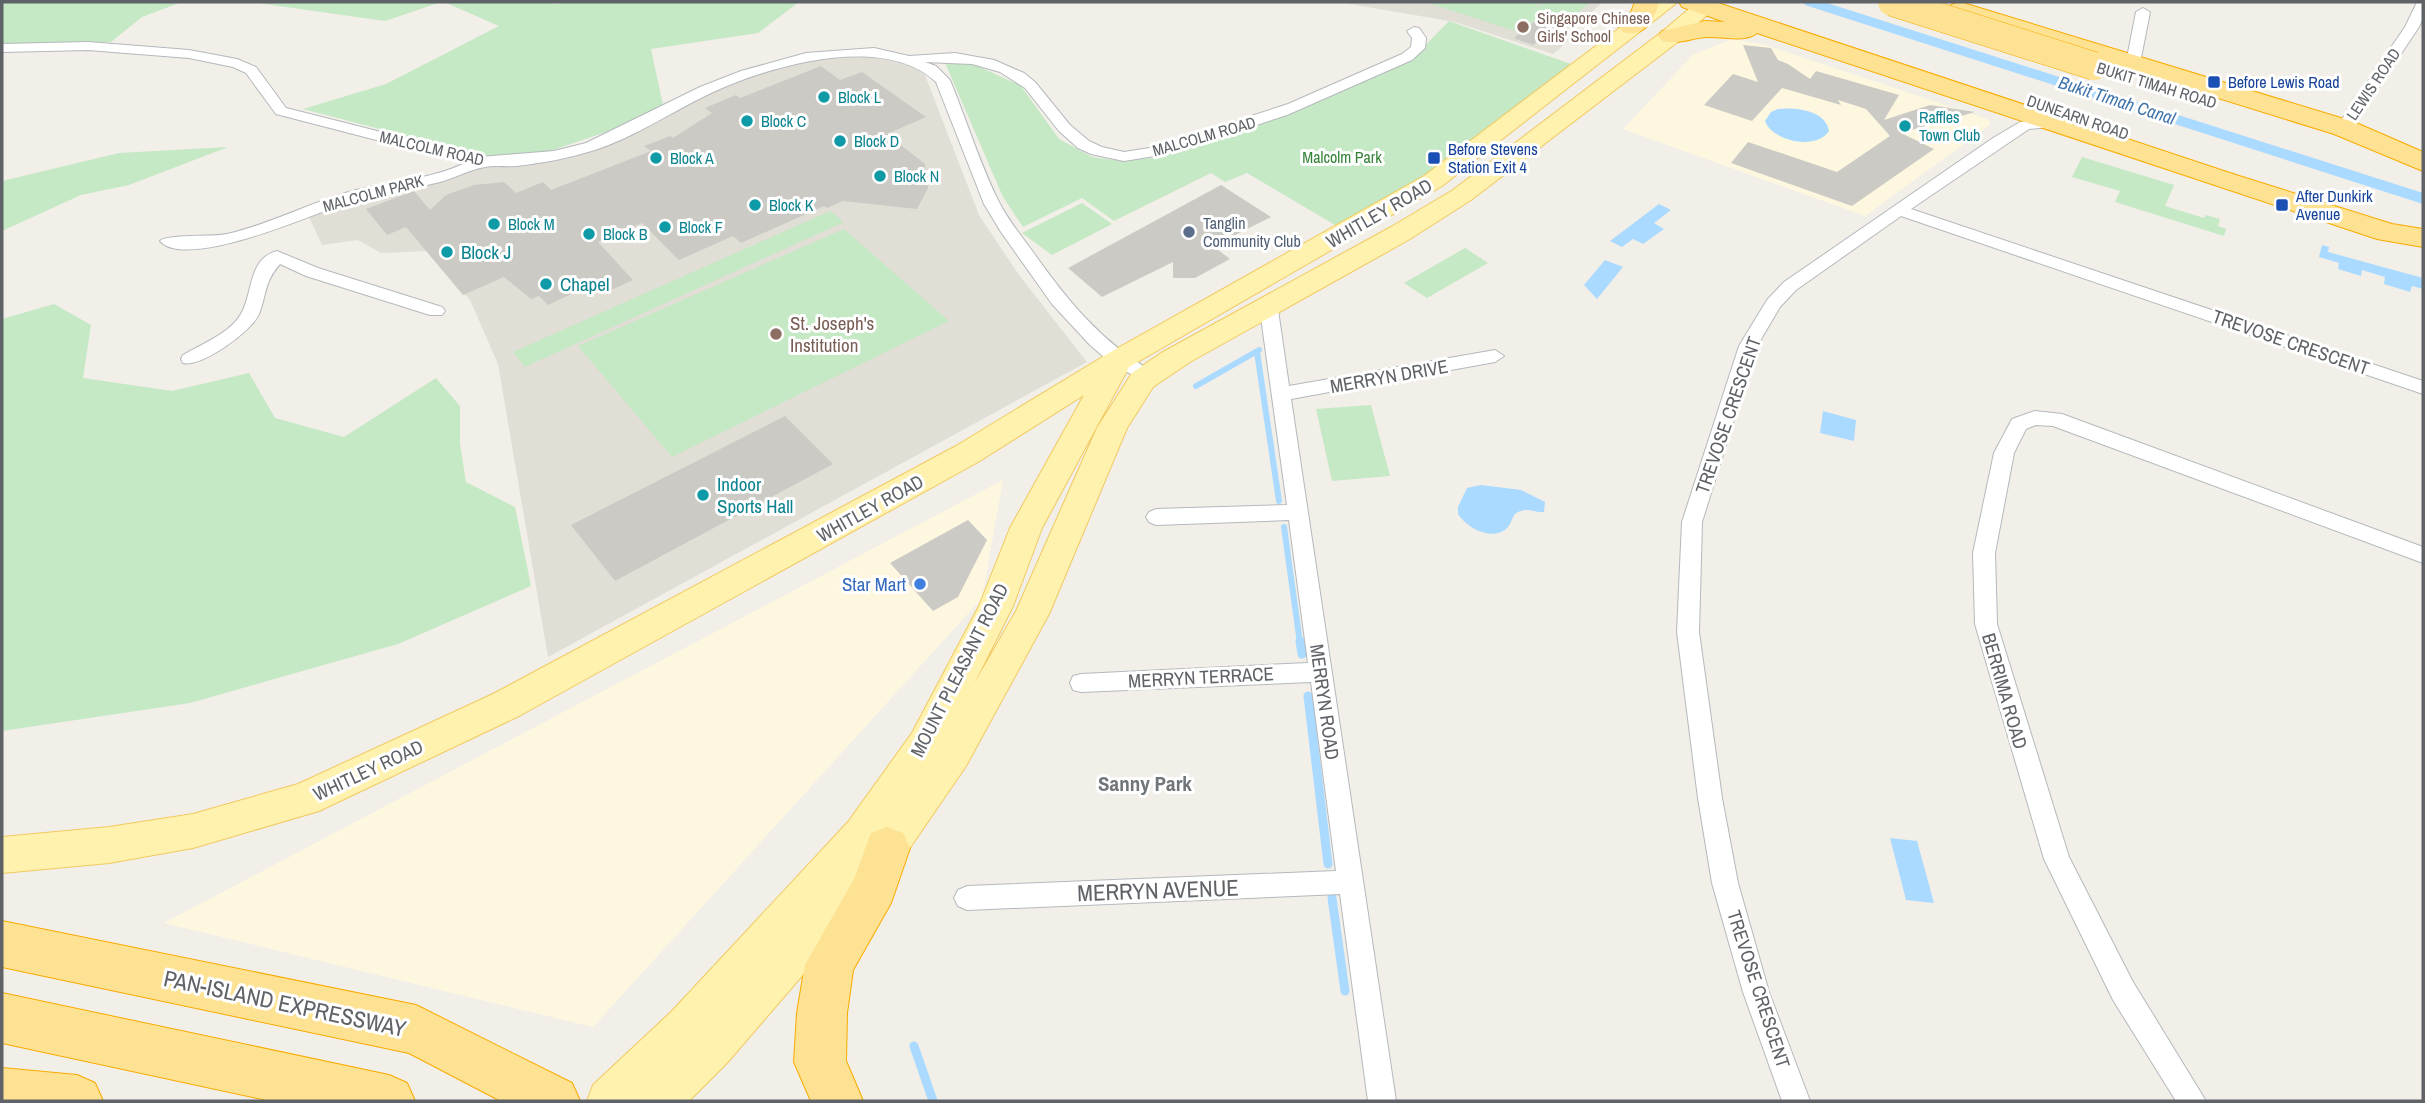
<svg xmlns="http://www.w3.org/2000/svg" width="2425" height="1103" font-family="'Archivo Narrow',sans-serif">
<rect width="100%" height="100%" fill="#f1efe8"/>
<!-- commercial -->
<path fill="#fef7e0" d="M 1733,39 L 1765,45 L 1981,117 L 1989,120 L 1990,125 L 1865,216 L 1623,129 L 1694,54 Z
M 1003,480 L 982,598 L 593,1027 L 164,923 Z"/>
<!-- education -->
<path fill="#e1ded6" d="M 1338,2 L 1603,2 L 1570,31 L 1577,34 L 1553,54 L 1455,22 Z
M 844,54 L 897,56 L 925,75 L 979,215 L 1019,275 L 1087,362 L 548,657 L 498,364 L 470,300 L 429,251 L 381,253 L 358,240 L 322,245 L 308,215 L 480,162 L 583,150 L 746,74 Z"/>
<!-- green -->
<path fill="#c5e8c5" d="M 2,2 L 182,2 L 142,17 L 111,42 L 2,44 Z
M 250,2 L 441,2 L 385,21 Z
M 444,2 L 546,2 L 553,4 L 569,2 L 799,2 L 758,33 L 651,49 L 663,105 L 618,128 L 547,152 L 515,157 L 483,156 L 303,109 L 386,84 L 499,26 Z
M 1425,2 L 1541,2 L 1528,14 L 1544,2 L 1591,2 L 1558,28 L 1535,20 L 1518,32 Z
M 1449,21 L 1571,64 L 1425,177 L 1340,228 L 1247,173 L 1225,182 L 1211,173 L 1114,221 L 1082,198 L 1023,227 L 1003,197 L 943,58 L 971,63 L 1021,86 L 1059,139 L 1092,157 L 1122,161 L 1152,158 L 1311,105 L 1412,59 Z
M 228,147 L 129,185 L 81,195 L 2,231 L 2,181 L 119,153 Z
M 2082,157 L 2174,185 L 2165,206 L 2204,218 L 2206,215 L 2220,219 L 2218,226 L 2226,229 L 2224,236 L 2115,202 L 2120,191 L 2072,177 Z
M 1082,203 L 1112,224 L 1052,255 L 1022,233 Z
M 830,211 L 844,222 L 525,367 L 513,352 Z
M 844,229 L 949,321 L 672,457 L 578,346 Z
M 1465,248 L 1488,263 L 1427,298 L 1404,283 Z
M 54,304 L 91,325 L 83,378 L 172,391 L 249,373 L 275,418 L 344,437 L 436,378 L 460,406 L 460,444 L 466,482 L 515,507 L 531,586 L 398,644 L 190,703 L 2,731 L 2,319 Z
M 1371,405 L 1390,476 L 1332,481 L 1316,409 Z"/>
<!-- water -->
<path fill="#aadaff" d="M 1778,109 C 1795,107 1826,110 1829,131 C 1816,151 1772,141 1765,121 L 1771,112 Z
M 1659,204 L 1671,210 L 1654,223 L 1664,229 L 1643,244 L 1633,239 L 1622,247 L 1610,241 Z
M 2322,245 L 2329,247 L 2328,252 L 2423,278 L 2423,289 L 2412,286 L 2410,292 L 2384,284 L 2385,277 L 2362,270 L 2361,276 L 2338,269 L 2339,263 L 2319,257 Z
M 1605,260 L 1623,267 L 1597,299 L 1584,285 Z
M 1823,411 L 1856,420 L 1854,441 L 1820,433 Z
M 1481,485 L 1521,490 L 1545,502 L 1544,512 C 1536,513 1528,508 1521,511 C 1511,513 1514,521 1507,528 C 1492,542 1467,528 1458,514 L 1458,507 L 1467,488 Z
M 1890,838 L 1917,841 L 1934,903 L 1906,900 Z"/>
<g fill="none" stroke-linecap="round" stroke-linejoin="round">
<!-- stream-far1 -->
<path stroke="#aadaff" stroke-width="6" d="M 1257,352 L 1279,501
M 1196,386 L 1259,350
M 1284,527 L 1300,643"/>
<!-- stream -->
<path stroke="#aadaff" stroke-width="9" d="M 1300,641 L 1302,654
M 1308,696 L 1328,864
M 1332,898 L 1345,991
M 914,1046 L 933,1101"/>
<!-- canal -->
<path fill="#aadaff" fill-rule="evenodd" d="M 1803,2 L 1824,2 L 2423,193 L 2423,204 L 1805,5 Z"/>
</g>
<!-- building -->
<path fill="#cccac5" d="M 1534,22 L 1553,29 L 1533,45 L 1514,38 Z
M 1743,45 L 1771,48 L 1778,60 L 1788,64 L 1810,79 L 1816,71 L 1899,95 L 1884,120 L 1930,105 L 1975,112 L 1901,133 L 1934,149 L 1852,206 L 1731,163 L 1748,142 L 1837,172 L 1890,136 L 1866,109 L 1838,100 L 1841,105 L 1782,88 L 1752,121 L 1704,105 L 1733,74 L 1758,82 Z
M 821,66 L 840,80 L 862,72 L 926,117 L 887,134 L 925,164 L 928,188 L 917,209 L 843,201 L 827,208 L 824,206 L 741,243 L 733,236 L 679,260 L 642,223 L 598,242 L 633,280 L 609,291 L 599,281 L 548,305 L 539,296 L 531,299 L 504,277 L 463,295 L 406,227 L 387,235 L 366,209 L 414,191 L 430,210 L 446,195 L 474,185 L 504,182 L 516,193 L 543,182 L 551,190 L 651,151 L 644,146 L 670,136 L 673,138 L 712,113 L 705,108 L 736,95 L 740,98 Z
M 1221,185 L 1271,217 L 1213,246 L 1230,259 L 1195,278 L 1173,278 L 1173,262 L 1102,297 L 1068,268 Z
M 785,416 L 833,464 L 615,581 L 571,525 Z
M 968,520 L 987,540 L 958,597 L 933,611 L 890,563 Z"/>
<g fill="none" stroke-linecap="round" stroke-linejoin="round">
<!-- street casing -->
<g stroke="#b5b8bc" stroke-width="2">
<path id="street" d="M 2417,2 L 2423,2 L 2423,18 L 2419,27 L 2349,131 L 2339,131 L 2336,128 L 2405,27 Z
M 2143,8 L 2150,12 L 2140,63 L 2133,67 L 2126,63 L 2136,12 Z
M 1414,27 L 1419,28 L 1426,38 L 1425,48 L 1412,60 L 1287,115 L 1167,154 L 1124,161 L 1091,154 L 1078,148 L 1059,131 L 1025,88 L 1000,72 L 972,64 L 925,62 L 936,66 L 950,80 C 967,121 980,165 1000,204 C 1009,221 1022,237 1033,252 C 1067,300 1101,342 1153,372 L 1155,376 L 1153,380 L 1146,382 L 1112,364 L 1090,345 L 1052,304 L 1001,232 L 984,204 L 936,82 C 883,32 768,66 709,94 C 671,112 635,137 595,150 C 569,158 543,163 517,166 C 506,167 495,165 485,167 C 471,169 455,178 440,182 C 400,192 360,197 322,212 C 293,223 183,268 160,241 C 166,234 213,237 227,234 C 268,225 305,205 345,193 C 384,181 428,181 465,163 L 276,114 L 246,73 L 233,67 L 189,58 L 88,50 L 2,52 L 2,44 L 88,42 L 189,50 L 237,59 L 256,67 L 286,108 L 480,157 L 554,151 L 586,143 L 700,87 L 741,71 L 806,53 L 874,48 L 909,56 L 955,53 L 994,60 L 1024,73 L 1035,82 L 1070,125 L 1089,141 L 1102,147 L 1124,152 L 1156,147 L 1288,104 L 1402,54 L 1411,47 L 1412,38 L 1407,31 Z
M 2056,118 L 2064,123 L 2061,126 L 2029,129 L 1911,209 L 2423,381 L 2423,394 L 1901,216 L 1796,290 L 1780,307 L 1757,346 L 1702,522 L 1699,632 L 1722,798 L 1738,883 L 1769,992 L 1810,1101 L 1782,1101 L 1743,992 L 1712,883 L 1698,798 L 1677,632 L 1682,522 L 1739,346 L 1767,300 L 1784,282 L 1993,138 L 2020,122 Z
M 277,251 L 318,268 L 442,307 L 445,311 L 442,315 L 430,315 L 306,276 L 280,264 C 264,282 267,294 259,314 C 252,331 201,368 183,363 L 181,359 L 183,355 C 202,344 230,333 241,314 C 253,294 248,258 277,251 Z
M 1268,297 L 1277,303 L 1289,386 L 1495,350 L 1504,356 L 1495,362 L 1291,399 L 1396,1101 L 1368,1101 L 1340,894 L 967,910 L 958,906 L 954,898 L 958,890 L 967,886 L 1336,871 L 1311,682 L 1081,692 L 1073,690 L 1070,683 L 1073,676 L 1081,674 L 1308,663 L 1289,520 L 1156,525 L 1149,522 L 1146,517 L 1149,512 L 1156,509 L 1287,505 L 1259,303 Z
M 2035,411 L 2062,414 L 2423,547 L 2423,563 L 2053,426 L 2036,425 L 2026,429 L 2014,453 L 1995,553 L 1997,624 L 2069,857 L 2133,982 L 2206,1101 L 2176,1101 L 2113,1000 L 2044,859 L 1975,624 L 1973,553 L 1994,453 L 2012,419 Z"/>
</g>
<!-- primary casing -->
<g stroke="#f2c960" stroke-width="2">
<path id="primary" d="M 1654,2 L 1678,2 L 1442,186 L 1129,367 L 1042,528 L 1013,606 L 974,684 L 1016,611 L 1097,428 L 1132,373 L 1161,353 L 1391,227 L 1453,190 L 1663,31 L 1697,2 L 1721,2 L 1679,41 L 1471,200 L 1410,239 L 1190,362 L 1153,387 L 1127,428 L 1049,614 L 966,766 L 901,861 L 727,1063 L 689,1101 L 587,1101 L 593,1085 L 672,1011 L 848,822 L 912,733 L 979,606 L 1010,528 L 1084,395 L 978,462 L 519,716 L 319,811 L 193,848 L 109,863 L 2,873 L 2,837 L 109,827 L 193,814 L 298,784 L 493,694 L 956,446 L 1109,353 L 1424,176 Z"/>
</g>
<!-- highway casing -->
<g stroke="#f9ab00" stroke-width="2">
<path id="highway" d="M 1635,2 L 1659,2 C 1654,20 1644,38 1623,32 L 1619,27 L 1631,12 Z
M 1679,2 L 1715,2 L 2236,175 L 2392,224 L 2423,229 L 2423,247 L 2377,239 L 1757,33 C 1745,43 1723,36 1707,37 C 1691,38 1677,45 1662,41 L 1658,36 L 1662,31 L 1705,21 L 1725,22 L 1682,7 Z
M 1960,2 L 2354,122 L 2423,152 L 2423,171 L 2334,134 L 1951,15 L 1947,10 L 1951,5 Z
M 887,827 L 903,833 L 910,848 L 891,903 L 853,970 L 847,1013 L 846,1061 L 863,1101 L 811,1101 L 794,1062 L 797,1013 L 805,965 L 854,879 L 871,833 Z
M 2,921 L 416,1005 L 572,1083 L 580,1101 L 501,1101 L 409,1053 L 2,967 Z
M 2,993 L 389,1075 L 407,1083 L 415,1101 L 271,1101 L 2,1043 Z
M 2,1068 L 77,1075 L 95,1083 L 103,1101 L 2,1101 Z"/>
</g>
<!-- street -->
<use href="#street" fill="#fff" fill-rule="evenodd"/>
<!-- primary -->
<use href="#primary" fill="#fff2af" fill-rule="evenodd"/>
<!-- highway -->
<use href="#highway" fill="#fde293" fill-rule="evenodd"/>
<!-- highway-bridge casing -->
<g stroke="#f9ab00" stroke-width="29" stroke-linecap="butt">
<path id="highway-bridge" d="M 1892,2 L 2094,66"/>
</g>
<!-- highway-bridge -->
<use href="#highway-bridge" stroke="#fde293" stroke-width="28"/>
</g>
<!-- markers -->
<g fill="#8d6e63" stroke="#fff" stroke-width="2.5">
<circle cx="1523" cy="27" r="7"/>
<circle cx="776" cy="334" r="7"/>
</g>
<g fill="#1a4fb4" stroke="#fff" stroke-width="2.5">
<rect x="2207" y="75" width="14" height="14" rx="3.5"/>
<rect x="1427" y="151" width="14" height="14" rx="3.5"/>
<rect x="2275" y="198" width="14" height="14" rx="3.5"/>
</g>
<g fill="#0f9aa8" stroke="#fff" stroke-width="2.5">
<circle cx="824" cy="97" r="7"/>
<circle cx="747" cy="121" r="7"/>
<circle cx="1905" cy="126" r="7"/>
<circle cx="840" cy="141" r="7"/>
<circle cx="656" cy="158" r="7"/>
<circle cx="880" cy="176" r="7"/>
<circle cx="755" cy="205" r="7"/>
<circle cx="494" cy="224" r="7"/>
<circle cx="665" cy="227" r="7"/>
<circle cx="589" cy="234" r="7"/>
<circle cx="447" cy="252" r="7"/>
<circle cx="546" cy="284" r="7"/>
<circle cx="703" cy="495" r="7"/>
</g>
<circle fill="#5c6f8a" stroke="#fff" stroke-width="2.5" cx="1189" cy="232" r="7"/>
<circle fill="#3f7fe0" stroke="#fff" stroke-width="2.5" cx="920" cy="584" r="7"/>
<g text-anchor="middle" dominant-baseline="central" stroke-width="6" stroke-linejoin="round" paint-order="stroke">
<!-- far-education labels -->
<g font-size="16" fill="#785e54" stroke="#fff" text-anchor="start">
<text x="1537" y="18">Singapore Chinese<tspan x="1537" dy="18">Girls' School</tspan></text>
</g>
<!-- far-transit labels -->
<g font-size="16" fill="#164399" stroke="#fff" text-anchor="start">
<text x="2228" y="82">Before Lewis Road</text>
<text x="1448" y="149">Before Stevens<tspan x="1448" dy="18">Station Exit 4</tspan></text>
<text x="2296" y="196">After Dunkirk<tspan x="2296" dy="18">Avenue</tspan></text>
</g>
<!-- far-street labels -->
<g font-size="16" fill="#5f6368" stroke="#fff">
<text transform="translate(2373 84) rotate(-56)">LEWIS ROAD</text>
<text transform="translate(2157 85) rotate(17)">BUKIT TIMAH ROAD</text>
<text transform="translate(2078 117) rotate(19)">DUNEARN ROAD</text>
<text transform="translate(1204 136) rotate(-16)">MALCOLM ROAD</text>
<text transform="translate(432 148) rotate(13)">MALCOLM ROAD</text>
<text transform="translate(373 193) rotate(-15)">MALCOLM PARK</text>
</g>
<!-- far-culture labels -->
<g font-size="16" fill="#0d838f" stroke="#fff" text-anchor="start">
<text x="838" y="97">Block L</text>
<text x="1919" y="117">Raffles<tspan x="1919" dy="18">Town Club</tspan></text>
<text x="761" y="121">Block C</text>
<text x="854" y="141">Block D</text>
<text x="670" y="158">Block A</text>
<text x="894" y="176">Block N</text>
<text x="769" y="205">Block K</text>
<text x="508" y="224">Block M</text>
<text x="679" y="227">Block F</text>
<text x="603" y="234">Block B</text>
</g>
<!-- far-park labels -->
<g font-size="16" fill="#348238" stroke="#fff">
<text x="1342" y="157">Malcolm Park</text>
</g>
<!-- far-service labels -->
<g font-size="16" fill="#4e5e75" stroke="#fff" text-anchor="start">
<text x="1203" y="223">Tanglin<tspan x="1203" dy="18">Community Club</tspan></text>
</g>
<!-- far-water labels -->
<g font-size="18" font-style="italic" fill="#4174aa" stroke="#fff">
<text transform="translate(2117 100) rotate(18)">Bukit Timah Canal</text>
</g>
<!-- street labels -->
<g font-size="19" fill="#5f6368" stroke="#fff">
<text transform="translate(1379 213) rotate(-30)">WHITLEY ROAD</text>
<text transform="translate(2291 342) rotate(19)">TREVOSE CRESCENT</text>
<text transform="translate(1389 376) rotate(-10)">MERRYN DRIVE</text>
<text transform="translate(1728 415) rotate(-71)">TREVOSE CRESCENT</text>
<text transform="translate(870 508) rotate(-29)">WHITLEY ROAD</text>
<text transform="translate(959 670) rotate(-63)">MOUNT PLEASANT ROAD</text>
<text transform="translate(1201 677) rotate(-3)">MERRYN TERRACE</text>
<text transform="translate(2005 691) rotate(74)">BERRIMA ROAD</text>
<text transform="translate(1325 702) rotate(82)">MERRYN ROAD</text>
<text transform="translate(368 770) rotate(-25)">WHITLEY ROAD</text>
<text transform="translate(1759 989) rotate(72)">TREVOSE CRESCENT</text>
</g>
<!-- culture labels -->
<g font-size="19" fill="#0d838f" stroke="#fff" text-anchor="start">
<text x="461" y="252">Block J</text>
<text x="560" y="284">Chapel</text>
<text x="717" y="484">Indoor<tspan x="717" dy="22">Sports Hall</tspan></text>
</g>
<!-- education labels -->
<g font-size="19" fill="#785e54" stroke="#fff" text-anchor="start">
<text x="790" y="323">St. Joseph's<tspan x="790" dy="22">Institution</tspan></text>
</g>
<!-- shop labels -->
<g font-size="19" fill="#366cbe" stroke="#fff" text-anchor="end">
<text x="906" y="584">Star Mart</text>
</g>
<!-- neighbourhood labels -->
<g font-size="21" font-weight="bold" fill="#70757a" stroke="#fff">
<text x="1145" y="783">Sanny Park</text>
</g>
<!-- near-street labels -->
<g font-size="23" fill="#5f6368" stroke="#fff">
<text transform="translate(1158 890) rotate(-2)">MERRYN AVENUE</text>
<text transform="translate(285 1003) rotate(12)">PAN-ISLAND EXPRESSWAY</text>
</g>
</g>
<!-- border -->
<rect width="2425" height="1103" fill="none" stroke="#5f6368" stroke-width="7"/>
</svg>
